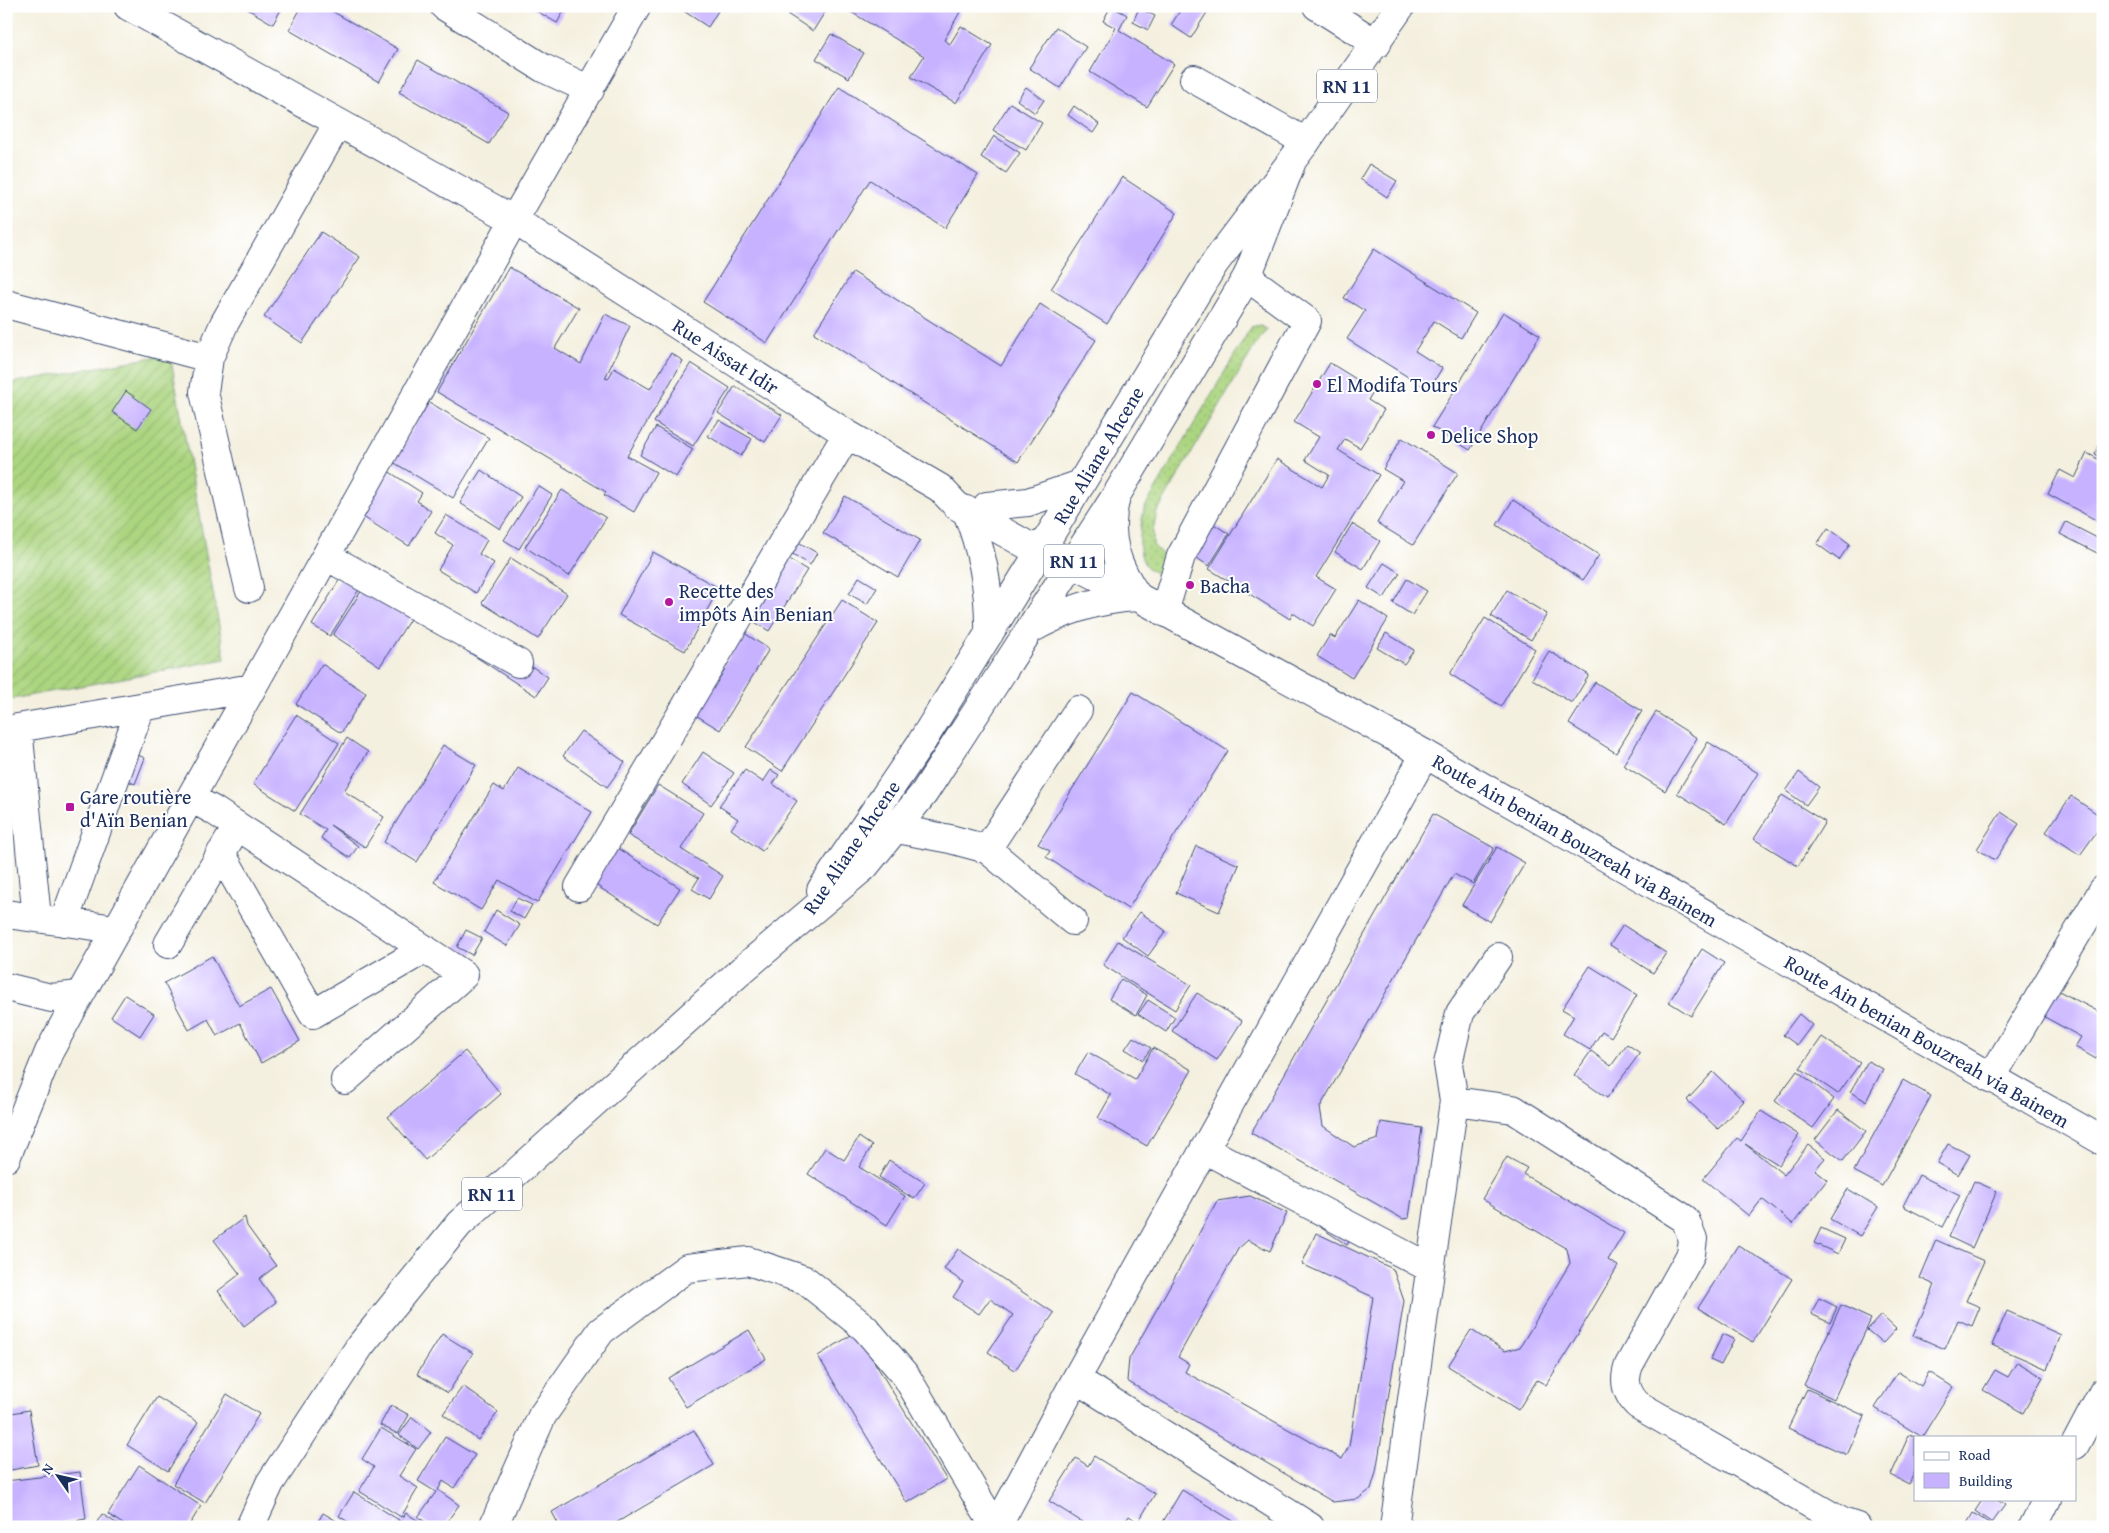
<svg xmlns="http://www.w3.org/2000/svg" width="2109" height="1533" font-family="'Gentium Book Plus',serif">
<defs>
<pattern id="grass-dots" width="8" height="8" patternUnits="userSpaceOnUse" patternTransform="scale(1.25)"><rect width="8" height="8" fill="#acd580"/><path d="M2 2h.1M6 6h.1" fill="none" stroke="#93b771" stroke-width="1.8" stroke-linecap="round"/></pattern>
<pattern id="garden-furrows" width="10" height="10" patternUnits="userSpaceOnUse" patternTransform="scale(1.25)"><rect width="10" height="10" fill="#acd580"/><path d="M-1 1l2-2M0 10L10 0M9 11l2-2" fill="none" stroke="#93b771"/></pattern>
</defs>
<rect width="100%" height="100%" fill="#fff"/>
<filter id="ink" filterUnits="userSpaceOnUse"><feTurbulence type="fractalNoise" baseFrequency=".02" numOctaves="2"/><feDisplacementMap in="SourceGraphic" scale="10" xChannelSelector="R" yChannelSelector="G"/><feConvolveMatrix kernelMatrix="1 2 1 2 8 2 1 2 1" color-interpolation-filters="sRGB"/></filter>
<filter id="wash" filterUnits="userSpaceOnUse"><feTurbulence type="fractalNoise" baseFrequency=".0096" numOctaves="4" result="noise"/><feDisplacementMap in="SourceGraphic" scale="20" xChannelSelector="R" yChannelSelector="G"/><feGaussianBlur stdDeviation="1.12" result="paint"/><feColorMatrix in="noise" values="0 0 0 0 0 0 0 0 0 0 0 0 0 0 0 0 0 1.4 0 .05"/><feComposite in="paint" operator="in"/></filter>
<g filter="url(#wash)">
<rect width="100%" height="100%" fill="#f4f0df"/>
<!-- grass -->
<path fill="url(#grass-dots)" stroke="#64826f" d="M 1259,325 L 1267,330 L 1256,344 L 1157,512 L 1153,530 L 1153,545 L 1170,562 L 1163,577 C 1158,574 1149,570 1146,566 C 1135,552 1141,525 1144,509 L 1251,327 Z"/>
<!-- garden -->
<path fill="url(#garden-furrows)" stroke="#64826f" d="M 170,354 L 225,659 L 6,700 L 6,384 Z"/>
<g id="blocks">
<!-- building -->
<path fill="#c7b2ff" d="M 242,6 L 283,6 L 273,24 Z
M 302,6 L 323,6 L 398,49 L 379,82 L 289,30 Z
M 528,6 L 567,6 L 557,23 Z
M 676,6 L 721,6 L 708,27 Z
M 783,6 L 827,6 L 828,7 L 813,31 L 781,10 Z
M 841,6 L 951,6 L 960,12 L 944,40 L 950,44 L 961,26 L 992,45 L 956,103 L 911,77 L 924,56 Z
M 1111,6 L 1127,15 L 1119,30 L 1174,64 L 1147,107 L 1090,72 L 1116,28 L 1103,21 Z
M 1183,6 L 1211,6 L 1191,38 L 1171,25 Z
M 1139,8 L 1155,16 L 1148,30 L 1133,22 Z
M 1056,27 L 1086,47 L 1060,88 L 1029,68 Z
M 831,34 L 864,53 L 849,78 L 816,59 Z
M 418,60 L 508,112 L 489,144 L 399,92 Z
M 839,87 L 978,175 L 945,228 L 870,180 L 767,343 L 703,302 Z
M 1026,87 L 1044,100 L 1035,113 L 1017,100 Z
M 1010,103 L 1042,123 L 1026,150 L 993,130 Z
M 1074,106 L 1099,124 L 1093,133 L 1068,115 Z
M 994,136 L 1020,153 L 1006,173 L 981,157 Z
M 1369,164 L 1397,181 L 1387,197 L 1360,179 Z
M 1122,177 L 1177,213 L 1107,324 L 1051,289 Z
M 321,232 L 360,257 L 302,343 L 264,317 Z
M 1374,249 L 1476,313 L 1461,338 L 1434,321 L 1415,351 L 1442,368 L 1429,390 L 1347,339 L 1365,311 L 1344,298 Z
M 509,267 L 579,308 L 555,348 L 581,364 L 605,314 L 630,326 L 605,378 L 608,379 L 614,368 L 650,389 L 671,353 L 683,361 L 627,456 L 656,472 L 634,512 L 604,495 L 606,492 L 437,392 Z
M 853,272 L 1001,366 L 1040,304 L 1096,340 L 1018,462 L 814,333 Z
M 1503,312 L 1540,335 L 1470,450 L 1432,427 Z
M 691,363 L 730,388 L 693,446 L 654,422 Z
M 1330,363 L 1374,390 L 1368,400 L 1384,410 L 1360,448 L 1345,439 L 1338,450 L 1379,475 L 1316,577 L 1336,589 L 1313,626 L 1293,613 L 1290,619 L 1209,569 L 1277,459 L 1322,487 L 1329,475 L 1305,460 L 1319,437 L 1294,422 Z
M 735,386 L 782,415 L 765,442 L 718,413 Z
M 126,391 L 151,409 L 137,429 L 112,412 Z
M 429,402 L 489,438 L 453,498 L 393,462 Z
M 719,420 L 752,439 L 741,456 L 708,436 Z
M 656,427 L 693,449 L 676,477 L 640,455 Z
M 2103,437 L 2103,458 L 2095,454 Z
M 1402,438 L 1458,473 L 1413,545 L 1377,523 L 1403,481 L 1383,469 Z
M 2087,453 L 2103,462 L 2103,524 L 2048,494 L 2060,470 L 2075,478 Z
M 481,470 L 521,497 L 500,529 L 460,503 Z
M 388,471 L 422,493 L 417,501 L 431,511 L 409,546 L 360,515 Z
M 538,486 L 552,495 L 519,549 L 504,540 Z
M 562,490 L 606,518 L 569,576 L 525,547 Z
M 845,496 L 920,540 L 898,577 L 823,533 Z
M 1513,500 L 1599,555 L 1583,580 L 1497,525 Z
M 446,515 L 487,540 L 479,554 L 494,563 L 476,593 L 438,570 L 453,545 L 435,533 Z
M 1209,521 L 1229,534 L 1209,566 L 1189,553 Z
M 2066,522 L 2103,541 L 2103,556 L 2060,534 Z
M 1352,524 L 1380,541 L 1363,569 L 1335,552 Z
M 1828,528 L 1850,544 L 1839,560 L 1817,544 Z
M 795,540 L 817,553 L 810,565 L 788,551 Z
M 653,552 L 719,588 L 685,651 L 619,615 Z
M 511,558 L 567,594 L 538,639 L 482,603 Z
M 787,558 L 807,570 L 769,631 L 750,619 Z
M 1384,563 L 1400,573 L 1384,598 L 1368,588 Z
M 344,572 L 363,583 L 330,636 L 312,625 Z
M 859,577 L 877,588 L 867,604 L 849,594 Z
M 369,579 L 412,616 L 380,666 L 333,635 Z
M 1407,579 L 1427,591 L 1412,615 L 1393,603 Z
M 1507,590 L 1547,614 L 1531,640 L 1491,616 Z
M 842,600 L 878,623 L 782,771 L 746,747 Z
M 1359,600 L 1388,619 L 1352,678 L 1317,656 L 1330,635 L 1335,638 Z
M 1485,618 L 1535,649 L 1501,706 L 1450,674 Z
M 479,632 L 548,677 L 536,696 L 467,651 Z
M 744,633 L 769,649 L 720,730 L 694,714 Z
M 1386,633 L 1414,650 L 1404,664 L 1377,648 Z
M 1549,651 L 1589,675 L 1572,703 L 1532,679 Z
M 322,664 L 366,693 L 341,733 L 296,704 Z
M 1595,682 L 1642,711 L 1616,753 L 1569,724 Z
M 1133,692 L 1228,751 L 1128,909 L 1046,857 L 1050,851 L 1038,844 Z
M 1656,712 L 1697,738 L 1665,791 L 1623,765 Z
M 296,715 L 339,743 L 295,811 L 253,784 Z
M 581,731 L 625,762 L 607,787 L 563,756 Z
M 347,738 L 368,752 L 344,791 L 384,817 L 365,847 L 330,825 L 358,846 L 350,858 L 321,838 L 326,830 L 300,814 Z
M 1708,742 L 1758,773 L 1726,824 L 1677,793 Z
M 443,745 L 476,765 L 417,862 L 384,842 Z
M 128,751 L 145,758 L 135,784 L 118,777 Z
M 703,752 L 734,773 L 711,805 L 682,784 Z
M 518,768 L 592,812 L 537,903 L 499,880 L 481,910 L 434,882 L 494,785 L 504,791 Z
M 745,770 L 763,782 L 771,770 L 779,775 L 773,784 L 797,801 L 762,851 L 731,829 L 738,819 L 719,806 Z
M 1799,772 L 1819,787 L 1806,805 L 1786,791 Z
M 658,785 L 703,813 L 681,849 L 723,876 L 709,899 L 692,889 L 699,878 L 628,835 Z
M 1782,795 L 1825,822 L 1798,866 L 1754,839 Z
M 2071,796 L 2103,818 L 2103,823 L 2080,855 L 2046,832 Z
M 2001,812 L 2019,824 L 1995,860 L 1977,849 Z
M 1433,814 L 1494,848 L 1473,884 L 1454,874 L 1320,1107 L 1323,1126 L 1354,1147 L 1378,1139 L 1381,1122 L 1422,1128 L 1409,1218 L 1403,1219 L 1251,1133 Z
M 1196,846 L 1239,865 L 1219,912 L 1176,893 Z
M 1497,847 L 1525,863 L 1490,922 L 1462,905 Z
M 617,848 L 680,888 L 657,924 L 594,884 Z
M 517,898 L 532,905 L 524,919 L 510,911 Z
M 496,910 L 520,925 L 507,946 L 484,932 Z
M 1140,912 L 1166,931 L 1148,956 L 1122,937 Z
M 1623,925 L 1666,953 L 1653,973 L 1610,945 Z
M 466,930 L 482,938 L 472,955 L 457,947 Z
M 1118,941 L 1191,985 L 1175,1010 L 1103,965 Z
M 1702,949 L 1724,963 L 1691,1016 L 1669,1002 Z
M 212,956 L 239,1006 L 271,989 L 300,1041 L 261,1063 L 240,1023 L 217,1036 L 208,1019 L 189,1030 L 164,983 Z
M 1590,966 L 1637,995 L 1611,1037 L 1602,1031 L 1590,1050 L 1563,1034 L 1574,1016 L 1562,1009 Z
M 1121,979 L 1147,995 L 1136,1015 L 1109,999 Z
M 2055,989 L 2103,1014 L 2103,1047 L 2096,1059 L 2075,1047 L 2081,1037 L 2041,1015 Z
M 1197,993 L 1242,1021 L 1217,1060 L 1172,1031 Z
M 125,995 L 154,1014 L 140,1036 L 111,1017 Z
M 1148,1000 L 1175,1017 L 1166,1032 L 1138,1014 Z
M 1799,1014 L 1812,1025 L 1797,1045 L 1783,1035 Z
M 1133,1037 L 1151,1048 L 1143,1060 L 1125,1049 Z
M 1822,1037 L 1860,1063 L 1838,1094 L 1800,1068 Z
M 1627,1044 L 1640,1053 L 1607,1098 L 1574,1075 L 1591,1051 L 1611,1066 Z
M 1153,1048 L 1192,1070 L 1147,1146 L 1098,1118 L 1111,1095 L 1075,1074 L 1088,1052 L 1135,1079 Z
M 465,1051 L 501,1094 L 425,1160 L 388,1117 Z
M 1868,1061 L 1883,1069 L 1866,1101 L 1850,1092 Z
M 1797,1071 L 1834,1099 L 1813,1128 L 1775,1101 Z
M 1713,1072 L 1744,1101 L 1718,1129 L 1687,1100 Z
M 1903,1080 L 1931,1096 L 1882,1186 L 1854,1171 Z
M 1838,1110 L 1866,1131 L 1843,1161 L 1815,1140 Z
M 1761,1111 L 1799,1135 L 1779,1165 L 1745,1144 L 1784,1175 L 1808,1145 L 1825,1158 L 1815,1170 L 1827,1180 L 1793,1224 L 1762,1199 L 1749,1216 L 1703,1179 L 1737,1138 L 1741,1141 Z
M 859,1137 L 872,1146 L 859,1167 L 905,1196 L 887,1225 L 808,1174 L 825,1148 L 844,1160 Z
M 1948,1144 L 1970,1155 L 1958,1175 L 1937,1163 Z
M 1507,1157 L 1527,1168 L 1523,1174 L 1624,1233 L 1608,1260 L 1618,1266 L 1578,1334 L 1546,1385 L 1537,1380 L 1518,1410 L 1448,1366 L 1471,1330 L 1505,1351 L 1520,1347 L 1570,1263 L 1567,1249 L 1482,1199 Z
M 889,1160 L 925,1183 L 914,1199 L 879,1177 Z
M 1919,1175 L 1960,1195 L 1943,1227 L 1903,1206 Z
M 1974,1181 L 1997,1191 L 1972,1248 L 1949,1237 Z
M 1848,1189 L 1878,1207 L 1860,1236 L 1830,1219 Z
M 1250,1196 L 1287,1213 L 1270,1251 L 1248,1240 L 1238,1249 L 1178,1357 L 1189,1364 L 1185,1372 L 1342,1459 L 1349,1446 L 1373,1297 L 1302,1264 L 1316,1233 L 1393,1269 L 1404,1301 L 1376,1472 L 1371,1489 L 1358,1499 L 1333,1502 L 1127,1381 L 1129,1359 L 1217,1201 Z
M 245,1217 L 247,1226 L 276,1266 L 259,1279 L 276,1302 L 244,1326 L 218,1291 L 240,1274 L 214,1240 Z
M 1305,1217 L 1350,1240 L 1347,1245 Z
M 1821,1228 L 1845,1239 L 1838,1254 L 1814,1243 Z
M 1936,1240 L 1984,1261 L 1966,1301 L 1980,1307 L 1972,1326 L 1958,1320 L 1945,1349 L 1913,1335 L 1935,1285 L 1920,1278 Z
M 1738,1245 L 1792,1279 L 1753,1342 L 1698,1308 Z
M 958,1249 L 1054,1313 L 1015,1370 L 988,1352 L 1013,1315 L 990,1299 L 979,1314 L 953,1297 L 963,1282 L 944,1269 Z
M 1819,1298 L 1837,1307 L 1830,1323 L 1811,1314 Z
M 1841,1305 L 1871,1319 L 1834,1399 L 1804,1385 Z
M 2007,1311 L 2061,1335 L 2047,1369 L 1992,1345 Z
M 1881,1315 L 1896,1329 L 1883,1343 L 1867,1330 Z
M 749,1330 L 766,1359 L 686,1407 L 668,1378 Z
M 856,1332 L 946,1479 L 907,1503 L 818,1356 Z
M 442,1334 L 473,1353 L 448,1393 L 417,1374 Z
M 1723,1334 L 1734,1339 L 1721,1365 L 1710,1360 Z
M 2017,1362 L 2043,1377 L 2023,1413 L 1983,1390 L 1995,1370 L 2008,1377 Z
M 1898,1372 L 1921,1386 L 1929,1372 L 1953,1387 L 1922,1437 L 1875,1408 Z
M 463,1386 L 498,1412 L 478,1440 L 443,1414 Z
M 1807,1389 L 1865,1416 L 1847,1455 L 1788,1428 Z
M 227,1394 L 259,1414 L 205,1503 L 173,1484 Z
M 157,1397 L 198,1422 L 168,1471 L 127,1445 Z
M 391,1405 L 409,1415 L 398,1434 L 380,1425 Z
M 29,1410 L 38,1465 L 11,1470 L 9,1456 L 6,1456 L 6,1414 Z
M 412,1417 L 431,1432 L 418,1449 L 399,1435 Z
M 381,1428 L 416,1449 L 399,1476 L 418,1488 L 401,1517 L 359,1491 L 374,1467 L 362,1459 Z
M 694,1430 L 714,1465 L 609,1527 L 560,1527 L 552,1512 Z
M 1909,1435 L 1915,1437 L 1915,1471 L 1909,1484 L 1891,1475 Z
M 445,1437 L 475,1455 L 454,1488 L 443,1481 L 438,1490 L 459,1505 L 443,1527 L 432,1527 L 418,1517 L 436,1492 L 418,1481 Z
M 1094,1456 L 1155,1494 L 1138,1522 L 1129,1516 L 1122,1527 L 1090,1527 L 1049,1501 L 1076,1458 L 1088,1466 Z
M 139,1465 L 201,1506 L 188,1527 L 127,1527 L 108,1514 Z
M 80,1472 L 86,1519 L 60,1523 L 61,1527 L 7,1527 L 6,1481 Z
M 1182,1490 L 1243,1527 L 1160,1527 Z
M 354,1492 L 399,1520 L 394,1527 L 356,1527 L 339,1516 Z
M 1983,1499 L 1996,1499 L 2005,1505 L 1992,1523 L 1975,1511 Z
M 323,1513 L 347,1527 L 315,1527 Z
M 406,1513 L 428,1527 L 397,1527 Z
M 1973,1513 L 1992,1525 L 1990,1527 L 1965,1527 Z
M 102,1514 L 122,1527 L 94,1527 Z"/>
</g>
</g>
<g filter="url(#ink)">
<use href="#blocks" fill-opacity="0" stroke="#3c4c71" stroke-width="1"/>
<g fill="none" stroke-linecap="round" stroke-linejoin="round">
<!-- minor casing -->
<g stroke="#3c4c71" stroke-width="30">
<path id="minor" d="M 128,6 L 514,220 L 847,434 L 940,488 L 957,506 L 1027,545 L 1042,548
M 444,6 L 543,68 L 590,90
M 1317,6 L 1377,44
M 1194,79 L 1306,142
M 6,304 L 209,358
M 326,556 L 518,663
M 249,588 L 204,392 L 209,358 L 224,324 L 338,123
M 1164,612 L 1181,556 L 1307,321 L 1247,277
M 18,728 L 37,918
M 6,730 L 252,688
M 191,798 L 213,810 L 464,975 L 345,1080
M 897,829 L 950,839 L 987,849 L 1073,921
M 987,849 L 1078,710
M 221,853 L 313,1014 L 425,949
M 579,887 L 847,434
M 6,914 L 116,929
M 64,922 L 140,709
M 168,944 L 229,840
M 6,987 L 51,998 L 80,995
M 1991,1078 L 2103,890
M 1454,1101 L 1448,1064 L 1460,1013 L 1498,957
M 1204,1149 L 1430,1268
M 6,1158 L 49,1052 L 80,995 L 514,220 L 637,6
M 1076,1379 L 1310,1527
M 2075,1445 L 2103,1392
M 493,1527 L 542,1416 L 601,1331 L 687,1268 L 748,1261 L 805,1280 L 865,1328 L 906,1376 L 995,1527
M 997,1527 L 1076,1379 L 1425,754
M 1394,1527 L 1454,1101 L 1513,1109 L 1685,1219 L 1693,1239 L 1691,1254 L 1629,1365 C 1623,1381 1626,1393 1638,1405 L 1842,1522 L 1857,1527
M 2033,1527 L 2047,1499"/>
</g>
<!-- major casing -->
<g stroke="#3c4c71" stroke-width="30">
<path id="major" d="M 1115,501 C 1106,538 1117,567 1138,597
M 987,506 L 1028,502 L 1081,484
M 966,510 C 983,551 990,590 989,634
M 1042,548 L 1138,597 L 1425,754 L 2103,1141
M 1031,629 C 1065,610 1098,599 1138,597
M 821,890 L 921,743 L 1042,548 L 1214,264 L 1306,142 L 1401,6
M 250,1527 L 270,1483 L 360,1346 L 459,1224 L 742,970 L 865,866 L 924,793 L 1117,494 L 1247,277 L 1291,164"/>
</g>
<!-- minor -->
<use href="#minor" stroke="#fff" stroke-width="28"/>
<!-- major -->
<use href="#major" stroke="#fff" stroke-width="28"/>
</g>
</g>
<!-- markers -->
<g fill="#b5179e" stroke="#fff" stroke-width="2">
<circle cx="1317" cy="384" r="5"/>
<circle cx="1431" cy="435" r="5"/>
<circle cx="1190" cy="585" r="5"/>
<circle cx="669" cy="602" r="5"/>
<rect x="65" y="802" width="10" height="10" rx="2.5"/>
</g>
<g text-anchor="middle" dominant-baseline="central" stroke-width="4" stroke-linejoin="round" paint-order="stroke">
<!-- shield labels -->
<g fill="#fff" stroke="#5f6d8e" stroke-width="1">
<rect x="1317" y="69.5" width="60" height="33" rx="4"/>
<rect x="1044" y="544.5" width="60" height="33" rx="4"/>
<rect x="462" y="1177.5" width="60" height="33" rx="4"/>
</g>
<g font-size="19" font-weight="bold" fill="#1b2f5e">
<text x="1347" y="86">RN 11</text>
<text x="1074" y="561">RN 11</text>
<text x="492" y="1194">RN 11</text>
</g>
<!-- street labels -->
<g font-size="20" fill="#1b2f5e" stroke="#fff">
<text transform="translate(726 356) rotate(33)">Rue Aissat Idir</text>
<text transform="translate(1098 455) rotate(-59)">Rue Aliane Ahcene</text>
<text transform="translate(1575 840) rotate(30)">Route Ain benian Bouzreah via Bainem</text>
<text transform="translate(851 847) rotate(-56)">Rue Aliane Ahcene</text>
<text transform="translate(1927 1041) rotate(30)">Route Ain benian Bouzreah via Bainem</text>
</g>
<!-- poi labels -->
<g font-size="20" fill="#1b2f5e" stroke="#fff" text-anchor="start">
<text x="1327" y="384">El Modifa Tours</text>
<text x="1441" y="435">Delice Shop</text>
<text x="1200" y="585">Bacha</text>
<text x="679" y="590">Recette des<tspan x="679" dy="23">impôts Ain Benian</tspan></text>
<text x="80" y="796">Gare routière<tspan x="80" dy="23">d'Aïn Benian</tspan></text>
</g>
</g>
<!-- margin -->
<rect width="2109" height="1533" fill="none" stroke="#fff" stroke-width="25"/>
<!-- legend -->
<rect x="1914" y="1436" width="162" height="65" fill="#ffffff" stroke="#a4acbf"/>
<rect x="1924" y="1452" width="25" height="8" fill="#ffffff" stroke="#a4acbf"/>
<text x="1959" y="1460" font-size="15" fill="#1b2f5e">Road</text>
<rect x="1924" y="1473" width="25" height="15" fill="#c7b2ff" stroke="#a4acbf"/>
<text x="1959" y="1486" font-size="15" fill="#1b2f5e">Building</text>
<!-- north arrow -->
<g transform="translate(58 1476) rotate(304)" stroke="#ffffff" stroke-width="4" paint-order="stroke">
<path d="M0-4L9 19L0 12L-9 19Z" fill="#1b2f5e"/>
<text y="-8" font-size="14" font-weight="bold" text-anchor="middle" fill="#1b2f5e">N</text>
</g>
</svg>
